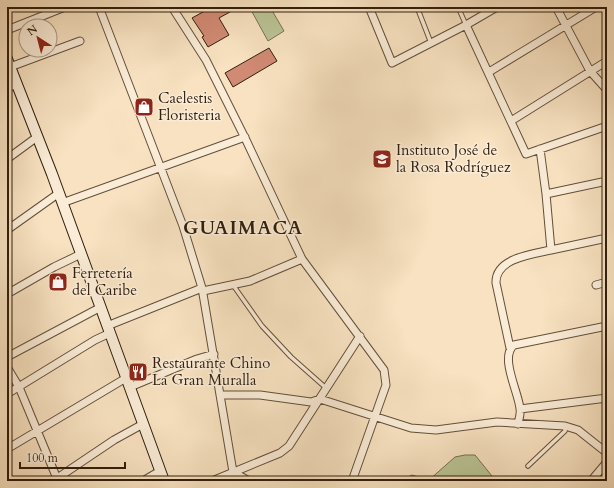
<svg xmlns="http://www.w3.org/2000/svg" width="614" height="488" font-family="Cardo,serif">
<rect width="100%" height="100%" fill="#f8e2c1"/>
<filter id="stains"><feTurbulence type="fractalNoise" baseFrequency=".005" numOctaves="4"/><feColorMatrix values="0 0 0 0 .2 0 0 0 0 .09 0 0 0 0 .02 0 0 0 .5 -.17"/></filter>
<radialGradient id="worn" r=".72"><stop offset=".6" stop-color="#630" stop-opacity="0"/><stop offset="1" stop-color="#630" stop-opacity=".3"/></radialGradient>
<!-- green -->
<path fill="#bac495" stroke="#767151" d="M 257,7 L 270,7 L 284,31 L 268,41 L 251,10 Z
M 465,455 L 475,455 L 496,481 L 399,481 L 412,475 L 429,480 L 455,457 Z"/>
<!-- building -->
<path fill="#d18a74" stroke="#311e0d" d="M 212,7 L 239,7 L 219,18 L 229,35 L 208,47 L 202,37 L 204,36 L 192,18 Z
M 269,48 L 277,61 L 233,87 L 225,73 Z"/>
<g fill="none" stroke-linecap="round" stroke-linejoin="round">
<!-- lane casing -->
<g stroke="#634f3a" stroke-width="5.5">
<path id="lane" d="M 417,7 L 431,43
M 458,7 L 466,25
M 233,285 L 262,326 L 291,357 L 326,388
M 528,466 L 565,431 L 565,426"/>
</g>
<!-- street casing -->
<g stroke="#634f3a" stroke-width="9">
<path id="street" d="M 99,7 L 183,226 L 202,288 L 233,472 L 249,481
M 172,7 L 206,60 L 246,140 L 302,259 L 384,370 L 386,385 L 352,481
M 369,7 L 392,63 L 466,25 L 497,7
M 556,7 L 590,71 L 607,90
M 466,25 L 526,154 L 607,126
M 7,30 L 65,7
M 10,67 L 80,41
M 489,72 L 596,7
M 7,89 L 16,83
M 511,121 L 607,61
M 540,149 L 546,194 L 551,250 L 607,238
M 7,159 L 37,137
M 546,194 L 607,181
M 62,203 L 245,137
M 7,230 L 59,193
M 596,285 L 607,282
M 203,291 L 250,281 L 302,259
M 7,294 L 54,267 L 81,254
M 107,326 L 202,288
M 510,348 L 496,283 C 495,258 533,254 551,250
M 7,357 L 101,307
M 7,367 L 19,387 L 58,481
M 130,387 L 197,359 L 214,354
M 7,394 L 95,340 L 110,333
M 221,395 L 260,395 L 311,402 L 320,399 L 411,428 L 436,430 L 497,422 L 565,426 L 578,430 L 607,453
M 520,409 L 607,398
M 518,424 C 519,419 521,413 520,409 C 519,393 499,357 514,345 L 607,326
M 7,449 L 126,378
M 53,481 L 114,440 L 143,424
M 143,481 L 160,471
M 212,481 L 280,453 L 289,446 L 360,336
M 591,481 L 607,462"/>
</g>
<!-- secondary casing -->
<g stroke="#311e0d" stroke-width="12">
<path id="secondary" d="M 7,59 L 52,174 L 164,481"/>
</g>
<!-- lane -->
<use href="#lane" stroke="#faecd7" stroke-width="3.5"/>
<!-- street -->
<use href="#street" stroke="#faecd7" stroke-width="7"/>
<!-- secondary -->
<use href="#secondary" stroke="#faecd7" stroke-width="10"/>
</g>
<!-- icons -->
<defs>
<g id="shop-square" transform="scale(1)"><rect x="-9" y="-9" width="18" height="18" rx="4" fill="#8f2418" stroke="#faecd7"/><path d="M-5-2.5h2.3a2.7 3.5 0 0 1 5.4 0H5L5.5 6h-11ZM-1.5-2.5h3a1.5 2.3 0 0 0-3 0Z" fill="#fff"/></g>
<g id="school-square" transform="scale(1)"><rect x="-9" y="-9" width="18" height="18" rx="4" fill="#8f2418" stroke="#faecd7"/><path d="M0-5L7-2L0 1L-7-2ZM-4 1L0 2.5L4 1V4Q0 6-4 4Z" fill="#fff"/></g>
<g id="restaurant-square" transform="scale(1)"><rect x="-9" y="-9" width="18" height="18" rx="4" fill="#8f2418" stroke="#faecd7"/><path d="M-5-6h1v4h1v-4h1v4h1v-4h1v5L-1.5 .5V6h-2V.5L-5-1ZM5-6V6H3V1.5H1.5Q1.5-4 5-6Z" fill="#fff"/></g>
</defs>
<g fill-rule="evenodd">
<use href="#shop-square" x="144" y="107"/>
<use href="#school-square" x="382" y="159"/>
<use href="#shop-square" x="58" y="282"/>
<use href="#restaurant-square" x="138" y="372"/>
</g>
<g text-anchor="middle" dominant-baseline="central" stroke-width="3" stroke-linejoin="round" paint-order="stroke">
<!-- poi labels -->
<g font-size="15" fill="#311e0d" stroke="#faecd7" text-anchor="start">
<text x="158" y="98">Caelestis<tspan x="158" dy="17">Floristeria</tspan></text>
<text x="396" y="150">Instituto José de<tspan x="396" dy="17">la Rosa Rodríguez</tspan></text>
<text x="72" y="273">Ferretería<tspan x="72" dy="17">del Caribe</tspan></text>
<text x="152" y="363">Restaurante Chino<tspan x="152" dy="17">La Gran Muralla</tspan></text>
</g>
<!-- district labels -->
<g font-size="19" font-weight="bold" letter-spacing="1" fill="#311e0d" stroke="#faecd7">
<text x="243" y="228">GUAIMACA</text>
</g>
</g>
<!-- margin -->
<rect width="614" height="488" fill="none" stroke="#f8e2c1" stroke-width="24"/>
<rect x="8" y="8" width="598" height="472" fill="none" stroke="#311e0d" stroke-width="2"/>
<rect x="12" y="12" width="590" height="464" fill="none" stroke="#311e0d"/>
<!-- north arrow -->
<g transform="translate(38 38) rotate(324)"><circle r="19" fill="#faecd7" stroke="#aa9a86"/>
<path d="M0-3L7 15L0 10L-7 15Z" fill="#8f2418"/>
<text y="-6" font-size="11" font-weight="bold" text-anchor="middle" fill="#311e0d">N</text>
</g>
<!-- scale -->
<path d="M20 462v6h105v-6" fill="none" stroke="#311e0d" stroke-width="2"/>
<text x="26" y="462" font-size="12" fill="#311e0d" stroke="#faecd7" stroke-width="3" paint-order="stroke">100 m</text>
<rect width="100%" height="100%" filter="url(#stains)"/>
<rect width="100%" height="100%" fill="url(#worn)"/>
</svg>
